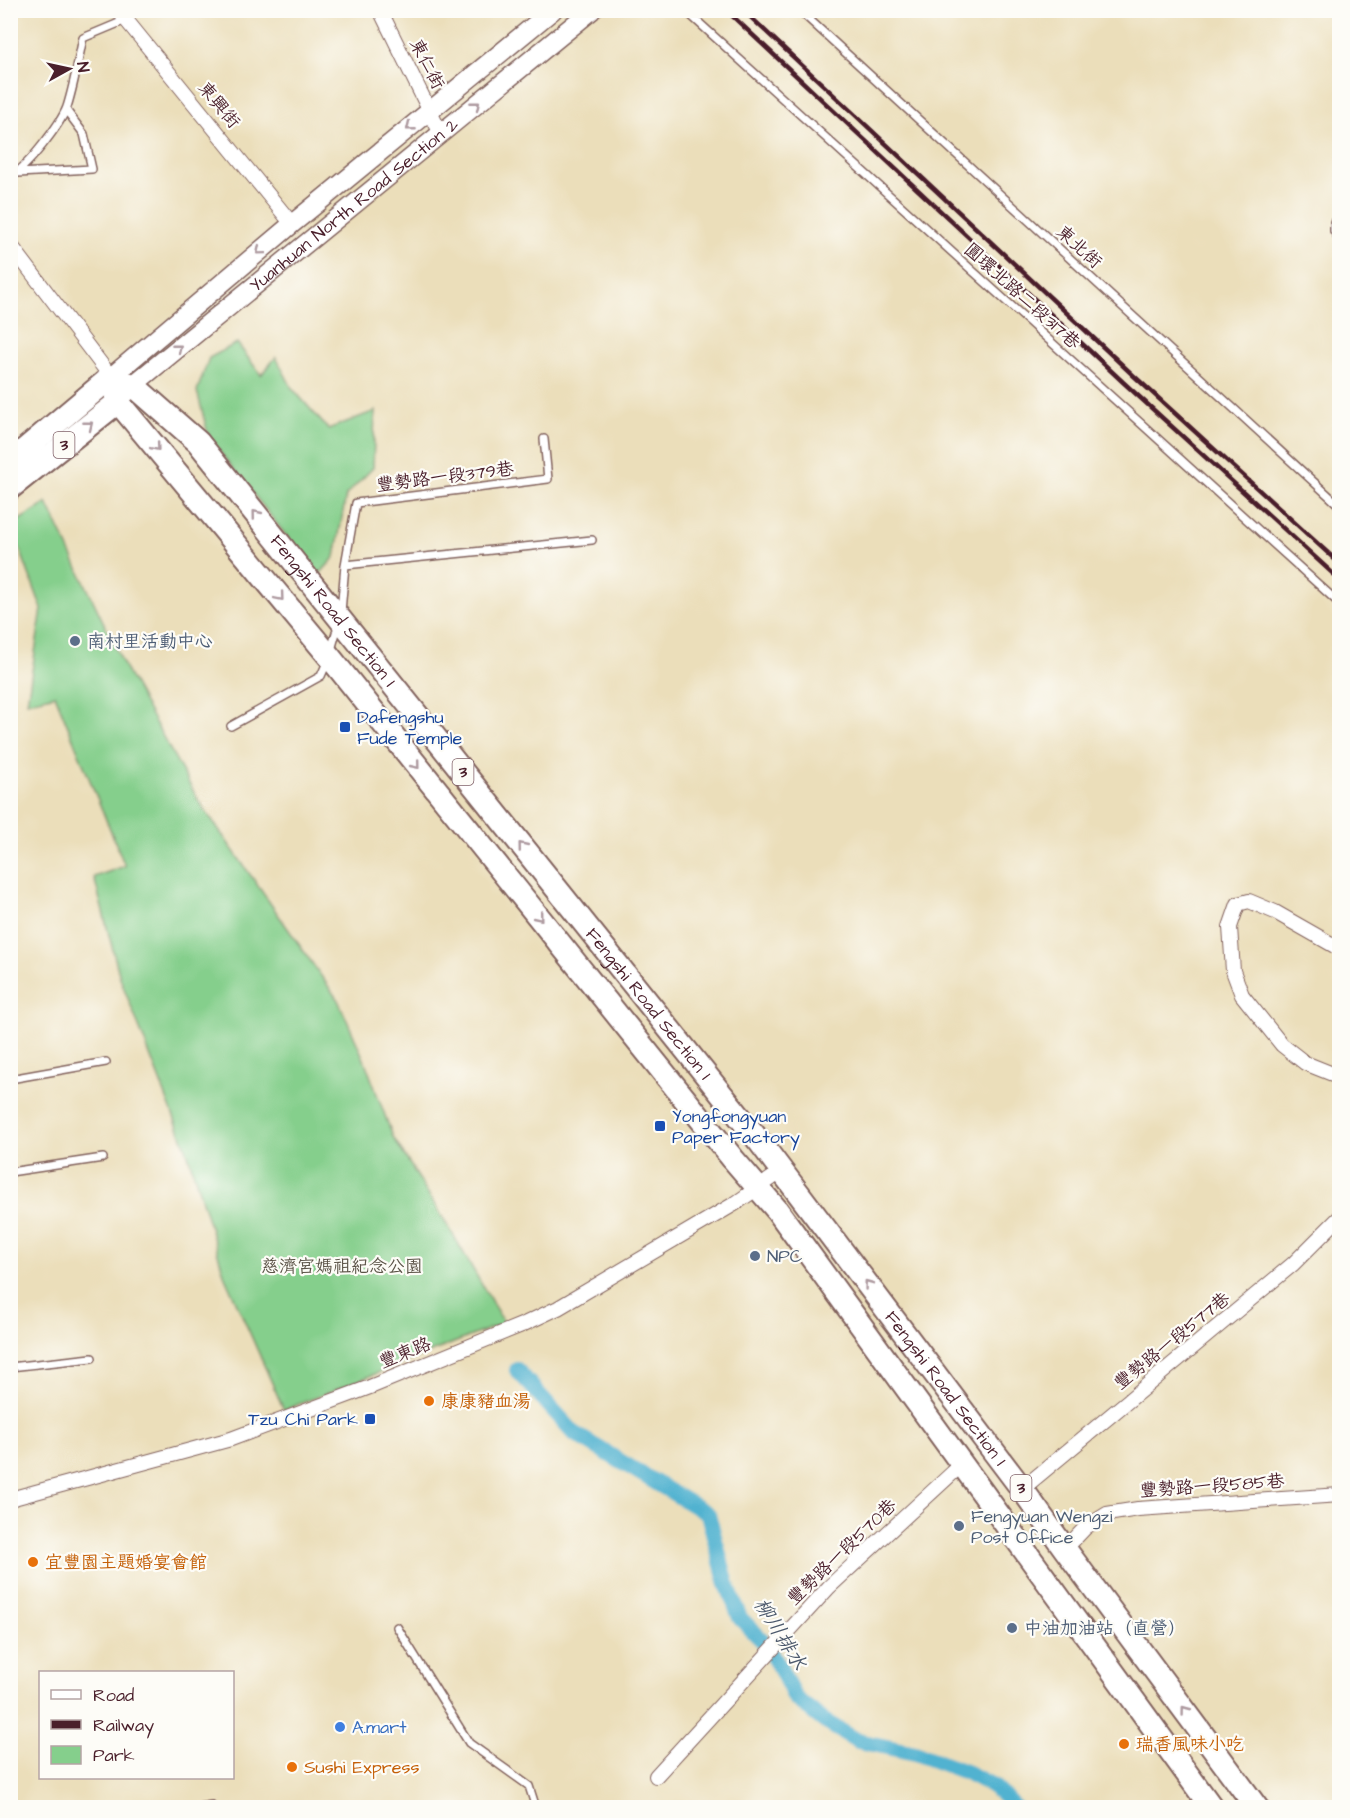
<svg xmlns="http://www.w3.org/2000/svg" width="1350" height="1818" font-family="'Architects Daughter','LXGW WenKai TC',sans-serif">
<rect width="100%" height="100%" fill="#fdfcf7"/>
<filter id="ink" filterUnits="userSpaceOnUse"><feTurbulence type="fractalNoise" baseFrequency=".0167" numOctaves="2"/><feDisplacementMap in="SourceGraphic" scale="12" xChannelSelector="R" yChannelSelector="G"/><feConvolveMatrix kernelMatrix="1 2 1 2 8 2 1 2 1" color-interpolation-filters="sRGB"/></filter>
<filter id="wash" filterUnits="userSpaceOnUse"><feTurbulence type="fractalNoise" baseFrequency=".008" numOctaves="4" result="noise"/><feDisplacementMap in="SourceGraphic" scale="24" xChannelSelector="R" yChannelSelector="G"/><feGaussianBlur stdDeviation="1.35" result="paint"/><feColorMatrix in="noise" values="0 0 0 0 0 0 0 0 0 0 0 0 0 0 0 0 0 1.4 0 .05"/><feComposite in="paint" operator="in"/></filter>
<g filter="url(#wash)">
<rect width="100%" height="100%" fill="#ebdeba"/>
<!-- green -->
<path fill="#85cf8c" stroke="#68775c" stroke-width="1.5" d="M 237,343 L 261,375 L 276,357 L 292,388 L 328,429 L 375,411 L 373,468 L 346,495 L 335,557 L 318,576 L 209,438 L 197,391 L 209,358 Z
M 47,503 L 128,674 L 200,803 L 338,1000 L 364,1059 L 393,1137 L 448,1226 L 504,1323 L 284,1410 L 225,1277 L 186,1148 L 120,978 L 94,877 L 125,866 L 55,695 L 27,702 L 42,609 L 11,525 Z"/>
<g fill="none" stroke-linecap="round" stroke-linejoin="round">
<!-- canal -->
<path stroke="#51b2d0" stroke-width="16" d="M 517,1370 L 575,1434 L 708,1514 L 727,1584 L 740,1618 L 763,1641 L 780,1668 L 795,1698 L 824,1721 L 858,1741 L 915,1753 L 968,1773 L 993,1786 L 1015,1808"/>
</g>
</g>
<g filter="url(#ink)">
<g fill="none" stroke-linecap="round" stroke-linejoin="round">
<!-- service casing -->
<g stroke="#82625d" stroke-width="10">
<path id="service" d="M 685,10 L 1340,604
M 799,10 L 1340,506
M 18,173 L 92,169 L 84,134 L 66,110
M 10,176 C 26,170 61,123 67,107 C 74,85 78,61 83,38 L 126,20
M 1340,216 L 1334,222 L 1334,231 L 1340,240
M 345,565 L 592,540
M 341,612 L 345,565 L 356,503 L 548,479 L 544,439
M 331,650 L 338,626
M 231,726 L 321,676 L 328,660
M 10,1079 L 106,1062
M 10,1172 L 103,1158
M 10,1367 L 92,1358
M 397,1627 L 469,1743 L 529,1786 L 536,1808
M 193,1808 L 212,1805 L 214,1808"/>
</g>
<!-- minor casing -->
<g stroke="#82625d" stroke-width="16">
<path id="minor" d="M 118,10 L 292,224
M 380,10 L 441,134
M 10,244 L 111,377
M 1340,949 L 1275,912 L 1249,901 L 1238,904 L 1230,927 L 1233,971 L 1242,995 L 1282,1045 L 1305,1063 L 1340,1077
M 1022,1489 L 1293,1264 L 1340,1217
M 10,1499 L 231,1439 L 370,1387 L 524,1324 L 558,1308 L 736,1203 L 782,1171
M 1065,1549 L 1086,1527 L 1107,1514 L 1138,1509 L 1340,1495
M 656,1776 L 829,1587 L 961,1465"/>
</g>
<!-- tertiary casing -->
<g stroke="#82625d" stroke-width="21">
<g id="tertiary">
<path d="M 111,377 L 292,224 L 553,10"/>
<path id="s1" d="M 125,394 L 133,385 L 592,10"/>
</g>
</g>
<!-- primary casing -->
<g stroke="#82625d" stroke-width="26">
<g id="primary">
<path id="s2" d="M 111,377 L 133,385 L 198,442 L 759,1141 L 1022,1489 L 1065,1549 L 1257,1808"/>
<path d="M 111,377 L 118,402 L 329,656 L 733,1159 L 777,1210 L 1212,1808"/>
<path d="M 10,462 L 111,377"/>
<path d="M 10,488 L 118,402"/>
</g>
</g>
<!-- service -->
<use href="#service" stroke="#fff" stroke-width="7"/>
<!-- minor -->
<use href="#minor" stroke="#fff" stroke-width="14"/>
<!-- tertiary -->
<use href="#tertiary" stroke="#fff" stroke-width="18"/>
<!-- primary -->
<use href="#primary" stroke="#fff" stroke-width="22"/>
<!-- rail -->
<path stroke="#4a1f2b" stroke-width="4.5" d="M 726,10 L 1123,382 L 1340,580
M 743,10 L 1133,375 L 1340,564"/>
</g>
<!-- one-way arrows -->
<defs><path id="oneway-chevron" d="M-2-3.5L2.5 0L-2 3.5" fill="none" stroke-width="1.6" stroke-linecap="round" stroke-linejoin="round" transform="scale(1.5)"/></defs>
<g stroke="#ae9aa0">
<use href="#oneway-chevron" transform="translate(476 105) rotate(-39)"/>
<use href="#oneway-chevron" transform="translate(410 127) rotate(141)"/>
<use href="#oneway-chevron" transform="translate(260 251) rotate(140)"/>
<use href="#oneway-chevron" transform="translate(178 348) rotate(-39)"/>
<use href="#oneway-chevron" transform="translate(89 425) rotate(-39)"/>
<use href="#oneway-chevron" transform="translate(156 447) rotate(50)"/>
<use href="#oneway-chevron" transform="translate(256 514) rotate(-129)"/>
<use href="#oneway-chevron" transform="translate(280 597) rotate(50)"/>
<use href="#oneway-chevron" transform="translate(416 765) rotate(51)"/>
<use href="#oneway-chevron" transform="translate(522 846) rotate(-129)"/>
<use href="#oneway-chevron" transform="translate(539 917) rotate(51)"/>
<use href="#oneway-chevron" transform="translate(868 1284) rotate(-127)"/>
<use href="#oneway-chevron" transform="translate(1185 1710) rotate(-127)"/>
</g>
</g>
<!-- markers -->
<g fill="#5c6f8a" stroke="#fdfcf7" stroke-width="2">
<circle cx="75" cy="641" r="6"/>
<circle cx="755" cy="1256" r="6"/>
<circle cx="959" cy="1526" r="6"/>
<circle cx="1012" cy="1628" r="6"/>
</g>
<g fill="#1a4fb4" stroke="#fdfcf7" stroke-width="2">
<rect x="339" y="721" width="12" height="12" rx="3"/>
<rect x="654" y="1120" width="12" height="12" rx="3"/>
<rect x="364" y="1413" width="12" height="12" rx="3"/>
</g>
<g fill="#e8710a" stroke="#fdfcf7" stroke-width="2">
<circle cx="429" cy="1401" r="6"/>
<circle cx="33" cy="1562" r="6"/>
<circle cx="1124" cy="1744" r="6"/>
<circle cx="292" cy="1767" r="6"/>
</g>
<circle fill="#3f7fe0" stroke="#fdfcf7" stroke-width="2" cx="340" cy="1727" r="6"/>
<g text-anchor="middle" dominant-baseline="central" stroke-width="4.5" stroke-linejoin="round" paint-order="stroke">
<!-- shield labels -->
<g fill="#fdfcf7" stroke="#806168" stroke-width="1.5">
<rect x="53.5" y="432" width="21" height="26" rx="4.5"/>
<rect x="452.5" y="759" width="21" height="26" rx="4.5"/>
<rect x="1010.5" y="1475" width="21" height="26" rx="4.5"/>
</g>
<g font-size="16" font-weight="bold" fill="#4a1f2b">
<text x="64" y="445">3</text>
<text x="463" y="772">3</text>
<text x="1021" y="1488">3</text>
</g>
<!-- street labels -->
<g font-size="18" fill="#4a1f2b" stroke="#fdfcf7">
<text transform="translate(427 64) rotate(63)">東仁街</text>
<text transform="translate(219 105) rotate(50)">東興街</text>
<text stroke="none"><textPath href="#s1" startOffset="297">Yuanhuan North Road Section 2</textPath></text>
<text transform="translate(1079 247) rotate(42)">東北街</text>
<text transform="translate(1022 296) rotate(42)">圓環北路二段317巷</text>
<text transform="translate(445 477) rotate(-7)">豐勢路一段379巷</text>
<text stroke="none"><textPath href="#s2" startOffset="326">Fengshi Road Section 1</textPath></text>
<text stroke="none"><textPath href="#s2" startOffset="830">Fengshi Road Section 1</textPath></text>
<text transform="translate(1172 1341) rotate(-39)">豐勢路一段577巷</text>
<text transform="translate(405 1353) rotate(-22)">豐東路</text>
<text stroke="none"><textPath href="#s2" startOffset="1316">Fengshi Road Section 1</textPath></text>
<text transform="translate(1212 1486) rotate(-4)">豐勢路一段585巷</text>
<text transform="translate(842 1552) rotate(-44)">豐勢路一段570巷</text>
</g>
<!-- service labels -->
<g font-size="18" fill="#4e5e75" stroke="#fdfcf7" text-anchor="start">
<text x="87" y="641">南村里活動中心</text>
<text x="767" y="1256">NPC</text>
<text x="971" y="1516">Fengyuan Wengzi<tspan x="971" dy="21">Post Office</tspan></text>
<text x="1024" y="1628">中油加油站（直營）</text>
</g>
<!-- transit labels -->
<g font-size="18" fill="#164399" stroke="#fdfcf7" text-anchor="start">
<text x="357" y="717">Dafengshu<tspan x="357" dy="21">Fude Temple</tspan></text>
<text x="672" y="1116">Yongfongyuan<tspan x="672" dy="21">Paper Factory</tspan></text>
<text x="358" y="1419" text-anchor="end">Tzu Chi Park</text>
</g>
<!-- park labels -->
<g font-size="18" fill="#5c5448" stroke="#fdfcf7">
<text x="342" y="1266">慈濟宮媽祖紀念公園</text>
</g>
<!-- food labels -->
<g font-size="18" fill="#c56008" stroke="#fdfcf7" text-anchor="start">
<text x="441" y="1401">康康豬血湯</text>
<text x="45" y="1562">宜豐園主題婚宴會館</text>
<text x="1136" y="1744">瑞香風味小吃</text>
<text x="304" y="1767">Sushi Express</text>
</g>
<!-- shop labels -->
<g font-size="18" fill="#366cbe" stroke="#fdfcf7" text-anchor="start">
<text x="352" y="1727">A.mart</text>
</g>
<!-- water labels -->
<g font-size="20" font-style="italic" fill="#4d5a6d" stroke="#fdfcf7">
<text transform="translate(780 1634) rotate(58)">柳川排水</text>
</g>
</g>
<!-- margin -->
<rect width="1350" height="1818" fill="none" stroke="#fdfcf7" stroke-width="36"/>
<!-- legend -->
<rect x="39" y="1671" width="195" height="108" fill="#fdfcf7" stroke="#b5a4a5" stroke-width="1.5"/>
<rect x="51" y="1690" width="30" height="9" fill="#ffffff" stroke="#b5a4a5" stroke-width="1.5"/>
<text x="93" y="1701" font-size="18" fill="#4a1f2b">Road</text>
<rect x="51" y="1720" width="30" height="9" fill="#4a1f2b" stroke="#b5a4a5" stroke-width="1.5"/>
<text x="93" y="1731" font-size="18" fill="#4a1f2b">Railway</text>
<rect x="51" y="1746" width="30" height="18" fill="#85cf8c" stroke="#b5a4a5" stroke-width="1.5"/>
<text x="93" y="1761" font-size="18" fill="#4a1f2b">Park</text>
<!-- north arrow -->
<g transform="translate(69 69) rotate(82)" stroke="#fdfcf7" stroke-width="4.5" paint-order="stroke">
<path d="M0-4.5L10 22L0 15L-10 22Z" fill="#4a1f2b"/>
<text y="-9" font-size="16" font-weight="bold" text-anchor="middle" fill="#4a1f2b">N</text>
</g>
</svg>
